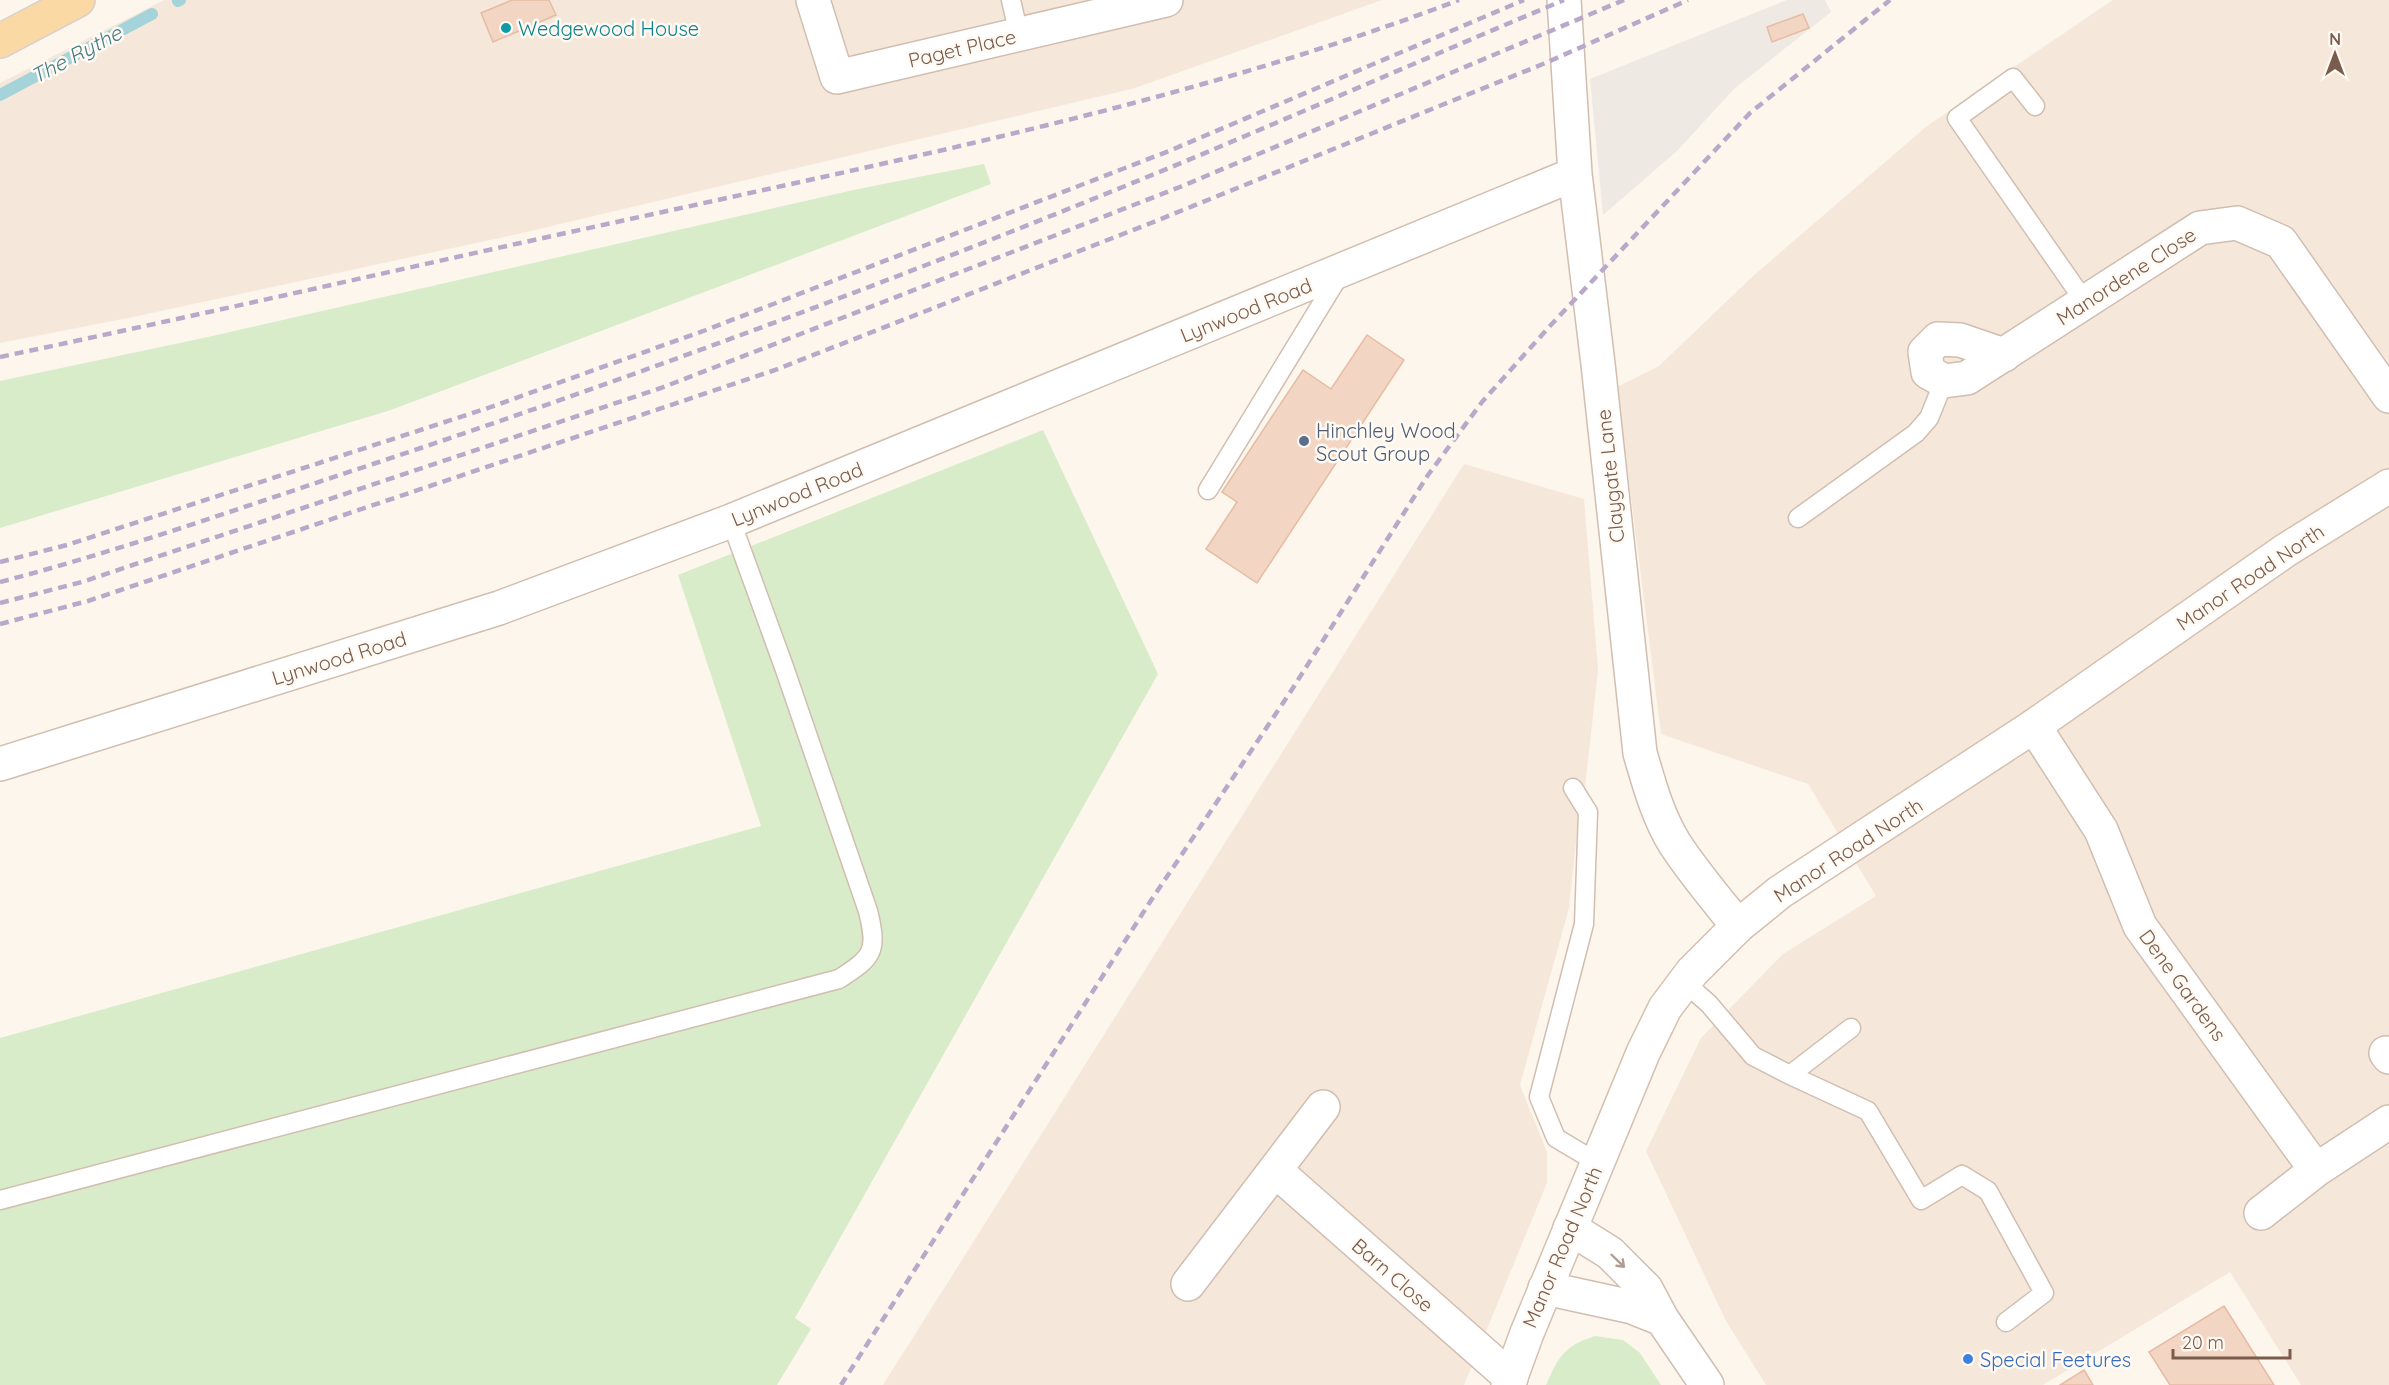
<svg xmlns="http://www.w3.org/2000/svg" width="2389" height="1385" font-family="Quicksand,sans-serif">
<rect width="100%" height="100%" fill="#fdf6ec"/>
<!-- residential -->
<path fill="#f5e8da" d="M 164,0 L 1382,0 L 1135,88 L 518,234 L 133,317 L 0,343 L 0,83 Z
M 2113,0 L 2389,0 L 2389,1385 L 2301,1385 L 2230,1272 L 2043,1385 L 1766,1385 L 1726,1321 L 1646,1151 L 1701,1038 L 1783,954 L 1876,896 L 1808,784 L 1661,734 L 1617,387 L 1659,366 L 1752,277 L 1927,126 Z
M 1464,464 L 1584,499 L 1598,670 L 1585,788 L 1578,824 L 1569,908 L 1520,1085 L 1547,1152 L 1547,1183 L 1464,1385 L 883,1385 Z"/>
<!-- industrial -->
<path fill="#efe9e4" d="M 1787,0 L 1825,0 L 1831,12 L 1734,89 L 1677,151 L 1603,215 L 1590,79 Z"/>
<!-- green -->
<path fill="#d8ecc9" d="M 984,164 L 991,184 L 391,410 L 0,528 L 0,381 L 208,337 L 858,189 Z
M 1043,430 L 1158,674 L 795,1318 L 811,1329 L 777,1385 L 0,1385 L 0,1038 L 761,826 L 678,575 Z
M 1595,1336 L 1623,1340 L 1640,1353 L 1661,1385 L 1546,1385 C 1559,1356 1564,1346 1595,1336 Z"/>
<g fill="none" stroke-linecap="round" stroke-linejoin="round">
<!-- stream -->
<path stroke="#a5d3da" stroke-width="12" d="M 178,1 L 180,0
M 0,95 L 152,14"/>
</g>
<!-- building -->
<path fill="#f3d5c3" stroke="#e6bba3" stroke-width="1.5" d="M 512,0 L 549,0 L 556,15 L 493,42 L 481,13 Z
M 1803,14 L 1809,28 L 1772,42 L 1767,27 Z
M 1367,335 L 1404,360 L 1257,583 L 1206,549 L 1237,502 L 1222,492 L 1303,370 L 1331,389 Z
M 2224,1306 L 2274,1385 L 2170,1385 L 2149,1352 Z
M 2084,1370 L 2093,1385 L 2060,1385 Z"/>
<g fill="none" stroke-linecap="round" stroke-linejoin="round">
<!-- lane casing -->
<g stroke="#d1beb0" stroke-width="21">
<path id="lane" d="M 1011,0 L 1019,35
M 2035,106 L 2013,78 L 1957,118 L 2085,302
M 1208,490 L 1340,274
M 1798,518 L 1916,433 L 1929,418 L 1944,381
M 1573,788 L 1588,812 L 1584,924 L 1539,1097 L 1556,1138 L 1598,1163
M 1684,982 L 1709,1004 L 1753,1056 L 1790,1075 L 1868,1111 L 1921,1200 L 1962,1175 L 1988,1191 L 2044,1293 L 2006,1322
M 1790,1075 L 1851,1028
M 0,1200 L 839,979 C 873,957 878,952 868,911 L 784,667 L 731,521"/>
</g>
<!-- street casing -->
<g stroke="#d1beb0" stroke-width="36">
<path id="street" d="M 813,0 L 837,77 L 1166,0
M 1564,0 L 1575,174 L 1598,364 L 1640,753 C 1649,784 1658,817 1675,844 C 1694,873 1716,899 1738,926
M 2004,355 L 1960,340 L 1938,339 L 1925,352 L 1928,372 L 1944,381 L 1967,378 L 2200,228 L 2237,223 L 2281,242 L 2389,396
M 2034,726 L 2101,830 L 2140,926 L 2316,1170
M 0,764 L 499,608 L 731,521 L 1575,174
M 2386,1053 L 2389,1057
M 1276,1171 L 1511,1378
M 2261,1213 L 2316,1170 L 2389,1122
M 1570,1228 L 1610,1253 L 1646,1289 L 1662,1319 L 1707,1385
M 1188,1284 L 1323,1107
M 1545,1288 L 1632,1307 L 1662,1319"/>
</g>
<!-- secondary casing -->
<g stroke="#d6c0b0" stroke-width="36">
<path id="secondary" d="M 1508,1385 L 1527,1333 L 1643,1053 L 1665,1008 L 1692,972 L 1738,926 L 1780,892 L 2034,726 L 2286,550 L 2389,486"/>
</g>
<!-- primary casing -->
<g stroke="#dad1cd" stroke-width="36">
<path id="primary" d="M 0,41 L 78,0"/>
</g>
<!-- lane -->
<use href="#lane" stroke="#fff" stroke-width="18"/>
<!-- street -->
<use href="#street" stroke="#fff" stroke-width="33"/>
<!-- secondary -->
<use href="#secondary" stroke="#fff" stroke-width="33"/>
<!-- primary -->
<use href="#primary" stroke="#fbd9a5" stroke-width="33"/>
<!-- rail -->
<path stroke="#b9a8c9" stroke-width="4.5" stroke-dasharray="9 6" stroke-linecap="butt" d="M 0,357 C 224,310 448,258 672,210 C 937,152 1204,97 1459,0
M 0,562 L 67,545 L 488,408 L 706,330 L 1169,151 L 1524,0
M 0,582 C 127,549 251,504 376,463 C 649,372 920,271 1186,161 C 1312,108 1438,53 1564,0
M 0,603 L 82,582 L 661,388 L 1180,187 L 1624,0
M 0,624 L 88,601 L 775,370 L 1151,223 L 1543,64 L 1688,0
M 841,1385 L 1150,902 L 1291,691 L 1428,475 L 1482,402 L 1549,327 L 1750,113 L 1890,0"/>
</g>
<!-- one-way arrows -->
<defs><path id="oneway-shaft" d="M-6 0H5M1.5-3L5.5 0L1.5 3" fill="none" stroke-width="1.6" stroke-linecap="round" stroke-linejoin="round" transform="scale(1.5)"/></defs>
<use stroke="#af9d94" href="#oneway-shaft" transform="translate(1618 1261) rotate(44)"/>
<!-- markers -->
<circle fill="#0f9aa8" stroke="#fffaf3" stroke-width="2" cx="506" cy="28" r="6"/>
<circle fill="#5c6f8a" stroke="#fffaf3" stroke-width="2" cx="1304" cy="441" r="6"/>
<circle fill="#3f7fe0" stroke="#fffaf3" stroke-width="2" cx="1968" cy="1359" r="6"/>
<g text-anchor="middle" dominant-baseline="central" stroke-width="5" stroke-linejoin="round" paint-order="stroke">
<!-- culture labels -->
<g font-size="20" fill="#0d838f" stroke="#fffaf3" text-anchor="start">
<text x="518" y="28">Wedgewood House</text>
</g>
<!-- street labels -->
<g font-size="20" fill="#7a5c4d" stroke="#fffaf3">
<text transform="translate(962 48) rotate(-13)">Paget Place</text>
<text transform="translate(2126 276) rotate(-33)">Manordene Close</text>
<text transform="translate(1246 310) rotate(-22)">Lynwood Road</text>
<text transform="translate(1610 476) rotate(-96)">Claygate Lane</text>
<text transform="translate(797 494) rotate(-22)">Lynwood Road</text>
<text transform="translate(2250 577) rotate(-34)">Manor Road North</text>
<text transform="translate(339 658) rotate(-17)">Lynwood Road</text>
<text transform="translate(1848 850) rotate(-33)">Manor Road North</text>
<text transform="translate(2183 985) rotate(54)">Dene Gardens</text>
<text transform="translate(1562 1247) rotate(-67)">Manor Road North</text>
<text transform="translate(1393 1275) rotate(41)">Barn Close</text>
</g>
<!-- service labels -->
<g font-size="20" fill="#4e5e75" stroke="#fffaf3" text-anchor="start">
<text x="1316" y="430">Hinchley Wood<tspan x="1316" dy="23">Scout Group</tspan></text>
</g>
<!-- shop labels -->
<g font-size="20" fill="#366cbe" stroke="#fffaf3" text-anchor="start">
<text x="1980" y="1359">Special Feetures</text>
</g>
<!-- water labels -->
<g font-size="21" font-style="italic" fill="#437c86" stroke="#fffaf3">
<text transform="translate(76 54) rotate(-28)">The Rythe</text>
</g>
</g>
<!-- north arrow -->
<g transform="translate(2335 54)" stroke="#fffaf3" stroke-width="4.5" paint-order="stroke">
<path d="M0-4.5L10 22L0 15L-10 22Z" fill="#7a5c4d"/>
<text y="-9" font-size="16" font-weight="bold" text-anchor="middle" fill="#7a5c4d">N</text>
</g>
<!-- scale -->
<path d="M2173 1349v9h117v-9" fill="none" stroke="#7a5c4d" stroke-width="3"/>
<text x="2182" y="1349" font-size="18" fill="#7a5c4d" stroke="#fffaf3" stroke-width="4.5" paint-order="stroke">20 m</text>
</svg>
